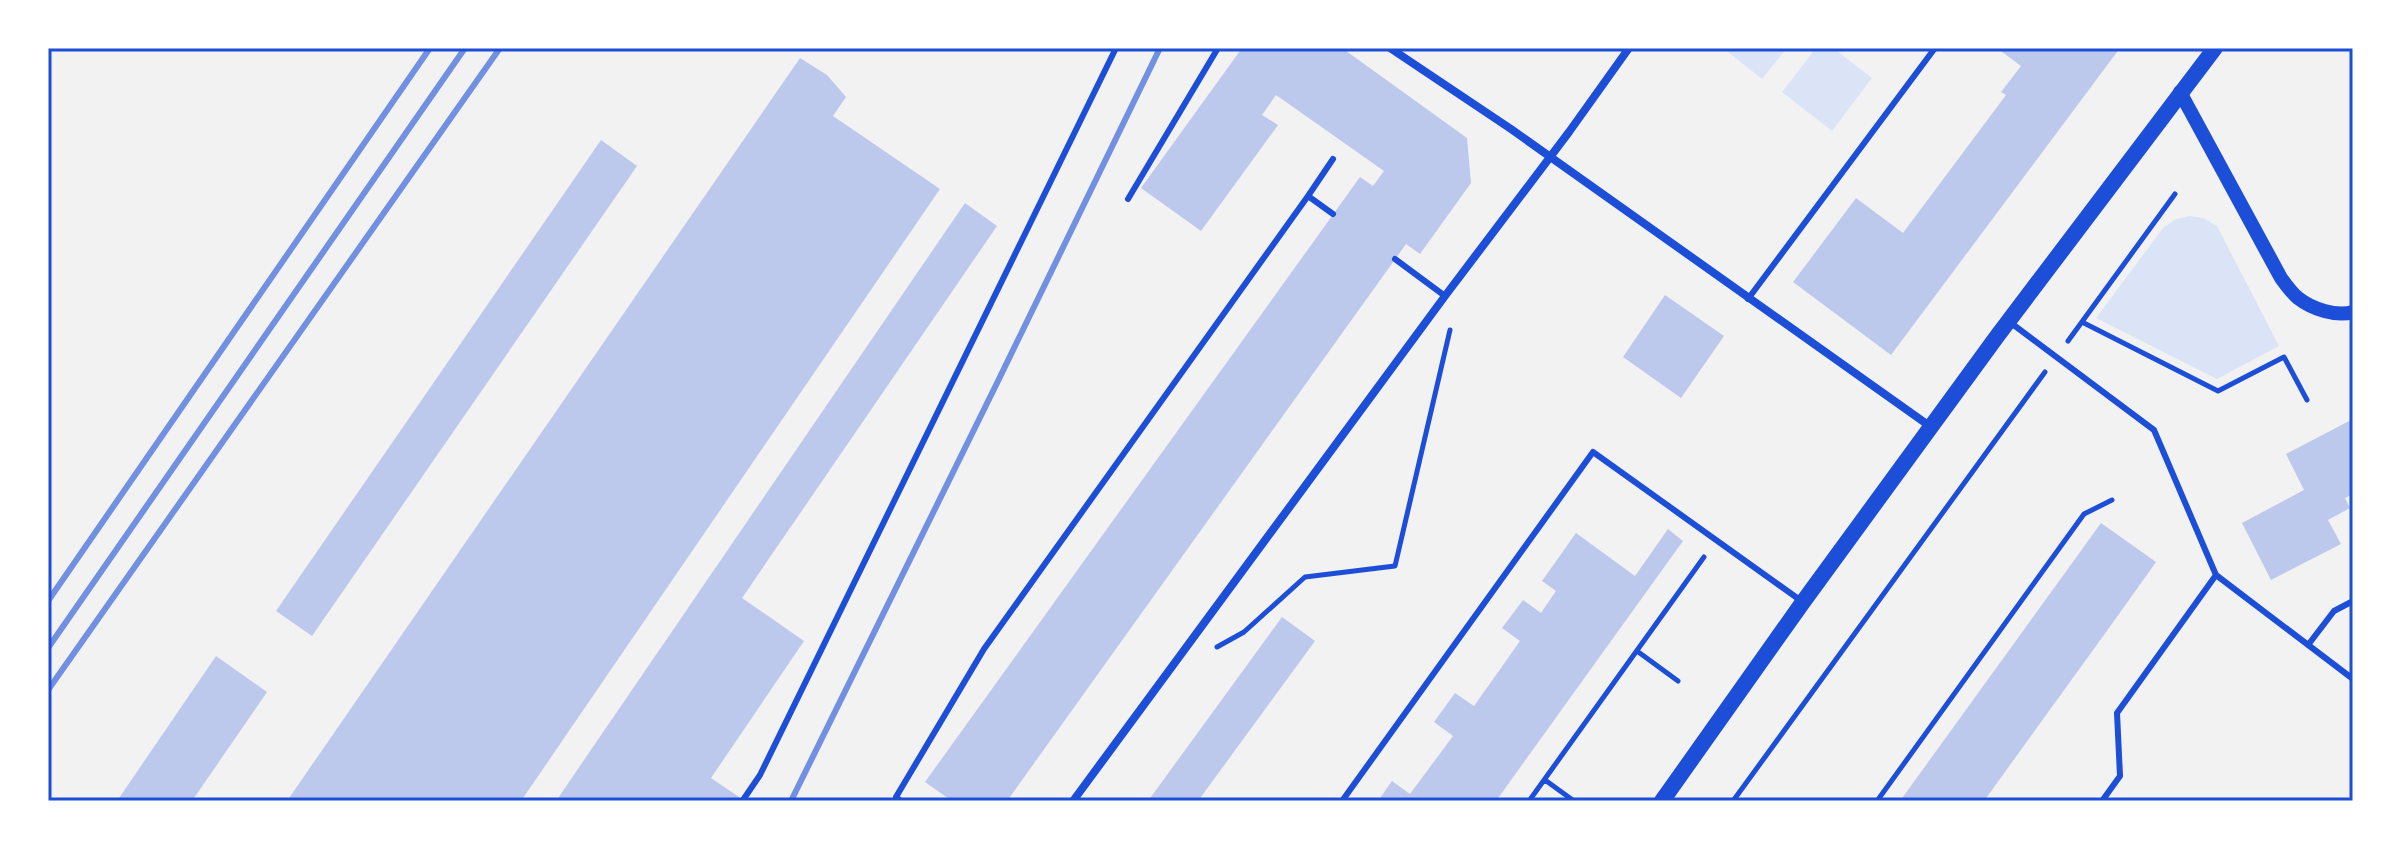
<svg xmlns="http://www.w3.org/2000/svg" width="2401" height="849" font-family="'Roboto Condensed',sans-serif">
<rect width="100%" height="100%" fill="#f2f2f2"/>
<!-- green -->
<path fill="#dbe4f7" d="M 1723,48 L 1787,48 L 1762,79 Z
M 1816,48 L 1833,48 L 1872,78 L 1832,131 L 1782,92 Z
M 2190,216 L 2203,218 L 2217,226 L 2279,346 L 2217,379 L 2096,318 L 2163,228 L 2176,219 Z"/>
<!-- building -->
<path fill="#bdc9ec" d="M 1242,48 L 1342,48 L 1467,138 L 1471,183 L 1420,254 L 1406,244 L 1007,801 L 952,801 L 925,782 L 1360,177 L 1373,186 L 1384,171 L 1276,95 L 1262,115 L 1278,125 L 1201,231 L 1141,188 Z
M 1997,48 L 2120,48 L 1891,355 L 1793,282 L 1856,198 L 1903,233 L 2006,95 L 2001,92 L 2021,66 Z
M 800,58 L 827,75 L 846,97 L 833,116 L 940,189 L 521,801 L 287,801 Z
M 601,140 L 637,166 L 312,636 L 276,611 Z
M 965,203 L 997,226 L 742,598 L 804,641 L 711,778 L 745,801 L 556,801 Z
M 1665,295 L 1724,336 L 1681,398 L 1623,357 Z
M 2353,419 L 2353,494 L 2345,498 L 2350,508 L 2328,520 L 2341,544 L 2271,580 L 2242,523 L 2304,490 L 2286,454 Z
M 2101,523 L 2156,562 L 2114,621 L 1984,801 L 1900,801 Z
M 1668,529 L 1683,541 L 1496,801 L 1378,801 L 1392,781 L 1410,794 L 1453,736 L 1434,722 L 1455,693 L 1474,706 L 1520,641 L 1502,628 L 1523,600 L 1541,613 L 1556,591 L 1542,581 L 1576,533 L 1635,576 Z
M 1282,617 L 1315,641 L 1198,801 L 1148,801 Z
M 216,656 L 267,692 L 192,801 L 117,801 Z"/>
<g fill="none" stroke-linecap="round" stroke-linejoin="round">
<!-- path -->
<path stroke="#1d4ed8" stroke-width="5" d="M 2082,322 L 2218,391 L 2284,357 L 2307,400
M 2068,341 L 2175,194
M 1217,647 L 1244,632 L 1305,577 L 1395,566 L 1450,330
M 1637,651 L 1678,681
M 1545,780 L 1574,801
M 1529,801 L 1704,557
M 1733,801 L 2045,372
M 1877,801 L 2084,514 L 2112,500"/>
<!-- service -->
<path stroke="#1d4ed8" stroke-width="6" d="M 1308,196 L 1333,159
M 1128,199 L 1218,48
M 1395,259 L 1445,296
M 1748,299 L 1935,48
M 2011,323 L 2154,430 L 2216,575 L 2353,679
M 2308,645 L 2334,611 L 2353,601
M 743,800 L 760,775 L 1116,48
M 901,801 L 896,797 L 984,649 L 1308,196 L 1333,214
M 1342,801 L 1593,452 L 1800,600
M 2102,801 L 2120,776 L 2117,713 L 2216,575"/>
<!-- minor -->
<path stroke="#1d4ed8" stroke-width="8" d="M 1390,48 L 1511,129 L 1931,427
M 1073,801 L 1445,296 L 1569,132 L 1629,48"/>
<!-- tertiary -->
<path stroke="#1d4ed8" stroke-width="14" d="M 2180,92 L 2281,278 C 2286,285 2292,293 2298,298 C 2312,309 2336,317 2353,312"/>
<!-- secondary -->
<path stroke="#1d4ed8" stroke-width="16" d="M 1662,801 L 1803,602 L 1998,335 L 2215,48"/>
<!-- rail -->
<path stroke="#7290e2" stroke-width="6" d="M 48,601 L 430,48
M 48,648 L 465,48
M 48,690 L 500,48
M 791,801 L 998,381 L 1160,48"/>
</g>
<!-- border -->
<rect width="2401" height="849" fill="none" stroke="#ffffff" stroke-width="100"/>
<rect x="50" y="50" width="2301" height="749" fill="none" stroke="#1d4ed8" stroke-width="3"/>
</svg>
